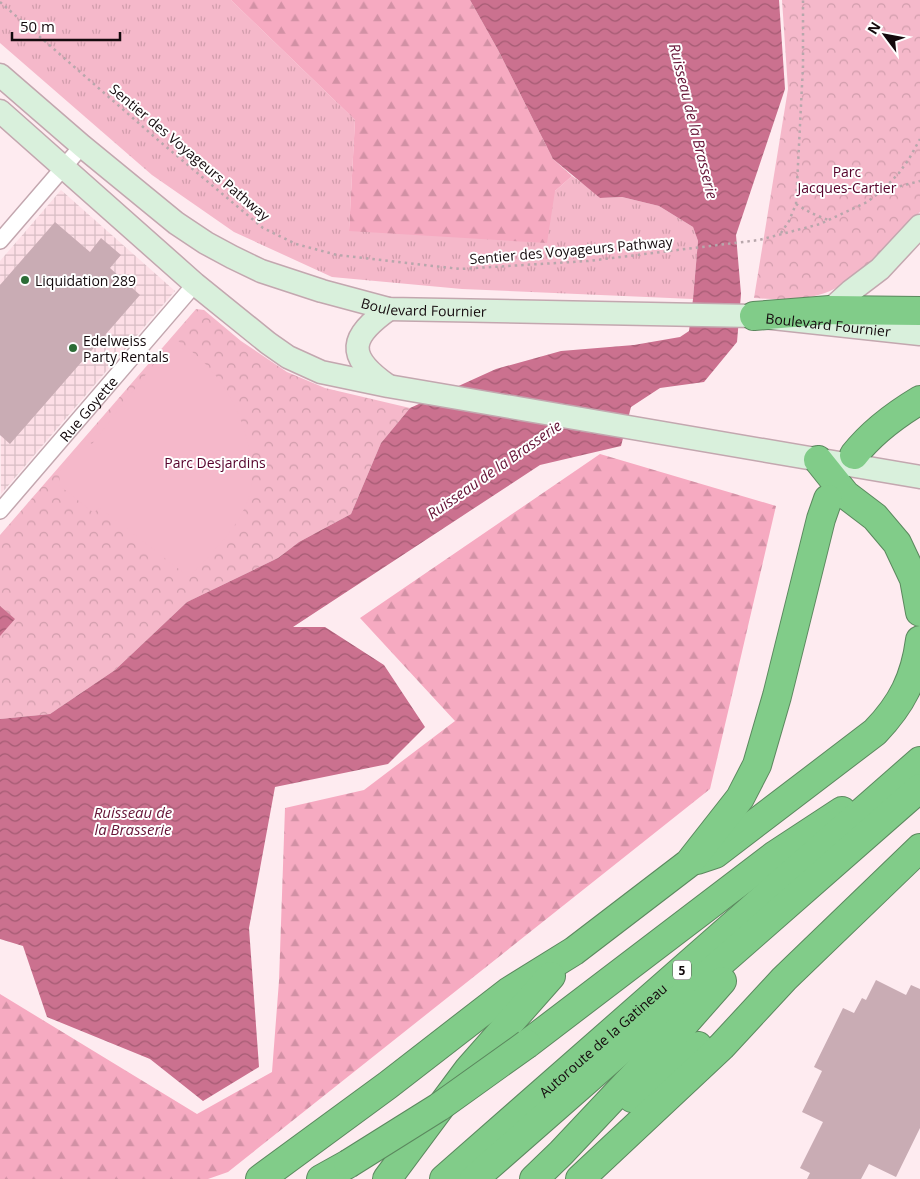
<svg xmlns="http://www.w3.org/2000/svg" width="920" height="1179" font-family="'Open Sans',sans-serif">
<defs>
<pattern id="industrial-grid" width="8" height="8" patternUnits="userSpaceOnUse" patternTransform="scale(1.25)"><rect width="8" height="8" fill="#fddee6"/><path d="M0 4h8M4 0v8" fill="none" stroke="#d8bdc4"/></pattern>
<pattern id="grass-tufts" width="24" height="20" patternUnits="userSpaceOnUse" patternTransform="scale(1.25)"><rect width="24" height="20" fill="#f5b8ca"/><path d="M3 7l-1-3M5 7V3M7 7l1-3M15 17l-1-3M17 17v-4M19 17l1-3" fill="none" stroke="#d19dac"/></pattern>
<pattern id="forest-firs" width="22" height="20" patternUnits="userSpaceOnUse" patternTransform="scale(1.25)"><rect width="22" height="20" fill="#f6aac1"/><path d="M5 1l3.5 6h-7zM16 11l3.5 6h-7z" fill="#d291a5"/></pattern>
<pattern id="park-crowns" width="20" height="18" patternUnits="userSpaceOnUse" patternTransform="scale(1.25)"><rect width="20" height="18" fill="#f5b8ca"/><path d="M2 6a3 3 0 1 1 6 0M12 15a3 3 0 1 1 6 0" fill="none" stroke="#d19dac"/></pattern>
<pattern id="water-waves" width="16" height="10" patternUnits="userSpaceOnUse" patternTransform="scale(1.25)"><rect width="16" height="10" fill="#cb718f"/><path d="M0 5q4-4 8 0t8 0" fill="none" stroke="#a45b73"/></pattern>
</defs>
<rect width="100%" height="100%" fill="#feebf0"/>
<!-- industrial -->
<path fill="url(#industrial-grid)" d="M 61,190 L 175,291 L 1,494 L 0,261 Z"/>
<!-- grass -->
<path fill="url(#grass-tufts)" d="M 0,0 L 231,0 L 355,120 L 349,231 L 555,191 L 572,176 L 591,189 L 600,198 L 622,197 L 659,206 L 693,227 L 698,241 L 693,299 L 462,289 L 332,277 L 234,232 L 152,175 L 0,43 Z"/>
<!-- forest -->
<path fill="url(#forest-firs)" d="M 231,0 L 470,0 L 498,50 L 553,159 L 572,176 L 555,191 L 547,243 L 349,231 L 355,120 Z
M 600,454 L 776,506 L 710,789 L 228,1172 L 208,1179 L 0,1179 L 0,994 L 197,1114 L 272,1072 L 279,981 L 285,808 L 364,790 L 455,721 L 360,618 Z"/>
<!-- park -->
<path fill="url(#park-crowns)" d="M 782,0 L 920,0 L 920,212 C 896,236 862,278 830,291 C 806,301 780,300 754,298 L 788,89 Z
M 196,309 L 204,310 L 241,341 L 287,372 L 325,388 L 410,408 L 381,443 L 351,514 L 299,542 L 278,558 L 187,602 L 115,670 L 50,714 L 0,719 L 0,535 Z"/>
<!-- pitch -->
<path fill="#f5b8ca" d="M 174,338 C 190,349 204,361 216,376 C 241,408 263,466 246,505 C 233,534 210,555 189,577 L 99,507 L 94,513 L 60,486 L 59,472 L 84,439 L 92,444 Z"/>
<!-- water -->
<path fill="url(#water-waves)" d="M 470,0 L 779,0 L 785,89 L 736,235 L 741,294 L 737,342 L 704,382 L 660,388 L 631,407 L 621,446 L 540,465 L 293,627 L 325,627 L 384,665 L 425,727 L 388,764 L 275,787 L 249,928 L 259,1067 L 203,1101 L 150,1059 L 47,1017 L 23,946 L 0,939 L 0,719 L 50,714 L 115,670 L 187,602 L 278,558 L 299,542 L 351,514 L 381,443 L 410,408 L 496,369 L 561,351 L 634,345 L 680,337 L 689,331 L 693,299 L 698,241 L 693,227 L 659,206 L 622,197 L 600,198 L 553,159 L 498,50 Z
M 0,606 L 15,619 L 0,636 Z"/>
<!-- building -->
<path fill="#c9acb4" d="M 55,222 L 90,252 L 101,238 L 121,255 L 110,268 L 140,295 L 10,444 L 0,435 L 0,285 Z
M 876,980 L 906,995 L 911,985 L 920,989 L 920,1128 L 896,1177 L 869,1164 L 861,1179 L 807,1179 L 810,1173 L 800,1168 L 823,1122 L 802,1112 L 822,1071 L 814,1067 L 843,1008 L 854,1013 L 862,998 L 866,1000 Z"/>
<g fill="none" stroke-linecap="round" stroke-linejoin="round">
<!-- minor casing -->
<g stroke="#c3a7af" stroke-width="18">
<g id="minor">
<path d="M 0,241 L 82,146"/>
<path id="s1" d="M 0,511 L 195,284"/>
</g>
</g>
<!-- secondary casing -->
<g stroke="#c3a7af" stroke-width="25">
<g id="secondary">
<path id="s2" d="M 0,75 L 82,146 L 176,223 L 206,243 L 232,257 L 261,271 L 322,291 L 389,309 L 754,316 L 920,334"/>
<path d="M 0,111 L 195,284 L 268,343 L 288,357 L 321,372 L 388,386 L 920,477"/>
<path d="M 830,310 L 851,291 L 880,269 L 920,226"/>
<path d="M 387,385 C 345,355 350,337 389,309"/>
</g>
</g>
<!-- motorway casing -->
<g stroke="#5b885e" stroke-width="30">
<g id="motorway">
<path d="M 754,316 L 830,310 L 920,311"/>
<path d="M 854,455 C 872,432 895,415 920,400"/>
<path d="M 818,460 L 846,495 L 875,517 L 897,543 L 914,579 L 920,612"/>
<path d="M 697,860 L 715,854 L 875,732 C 902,704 915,678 920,640"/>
<path d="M 527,1044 L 775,855 L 842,811"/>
<path d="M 632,1098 L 698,1046"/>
<path d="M 260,1179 L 388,1085 L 508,992 L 574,951 L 689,863 L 740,798 L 757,765 L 777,696 L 821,519 L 828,499"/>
<path d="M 321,1179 L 348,1164"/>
<path d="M 387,1179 L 468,1070 L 551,976"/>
<path id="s3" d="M 444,1179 L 920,761"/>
<path d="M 474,1179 L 920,788"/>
<path d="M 534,1179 L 561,1153 L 627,1083 L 677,1032 L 722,981"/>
<path d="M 580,1179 L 722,1046 L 784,979 L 920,848"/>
</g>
</g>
<!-- path -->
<path stroke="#b8a7ac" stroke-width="2.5" stroke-dasharray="2.5 4" stroke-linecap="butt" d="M 0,2 L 158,140 L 263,228 L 296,244 L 337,255 L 460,269 L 588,261 L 759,240 L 820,224 L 867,202 L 883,190 L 899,173 L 909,159 L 920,139
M 887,187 L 893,188 L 920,181
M 796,204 L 811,213 L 828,220
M 781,233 L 789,221 L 796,204 L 803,66 L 803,0"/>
<!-- minor -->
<use href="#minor" stroke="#fff" stroke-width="15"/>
<!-- secondary -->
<use href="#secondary" stroke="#d9f0dc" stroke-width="22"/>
<!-- motorway -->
<use href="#motorway" stroke="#81cc89" stroke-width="28"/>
<!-- motorway-bridge casing -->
<g stroke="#5b885e" stroke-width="30" stroke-linecap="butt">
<path id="motorway-bridge" d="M 348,1164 L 439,1107 L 527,1044"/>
</g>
<!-- motorway-bridge -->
<use href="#motorway-bridge" stroke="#81cc89" stroke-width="28"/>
</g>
<!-- markers -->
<g fill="#2b6c36" stroke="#fff" stroke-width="2">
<circle cx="25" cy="280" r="5"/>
<circle cx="73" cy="348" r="5"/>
</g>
<g text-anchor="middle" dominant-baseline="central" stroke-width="4" stroke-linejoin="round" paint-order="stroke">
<!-- shield labels -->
<rect fill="#fff" stroke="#5a5456" stroke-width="1" x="673" y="960.5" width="18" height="19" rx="4"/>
<g font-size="12" font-weight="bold" fill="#140a0d">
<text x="682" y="970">5</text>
</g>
<!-- street labels -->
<g font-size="14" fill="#140a0d" stroke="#fff">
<text transform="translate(190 152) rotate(40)">Sentier des Voyageurs Pathway</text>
<text transform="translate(571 250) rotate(-5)">Sentier des Voyageurs Pathway</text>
<text stroke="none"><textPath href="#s2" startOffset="496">Boulevard Fournier</textPath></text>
<text stroke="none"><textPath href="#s2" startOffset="901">Boulevard Fournier</textPath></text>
<text stroke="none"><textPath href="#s1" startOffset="135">Rue Goyette</textPath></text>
<text stroke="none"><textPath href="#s3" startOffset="211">Autoroute de la Gatineau</textPath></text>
</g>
<!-- park labels -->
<g font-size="14" fill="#55012a" stroke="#fff">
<text x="847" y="171">Parc<tspan x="847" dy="16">Jacques-Cartier</tspan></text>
<text x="215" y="462">Parc Desjardins</text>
</g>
<!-- poi labels -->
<g font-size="14" fill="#140a0d" stroke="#fff" text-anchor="start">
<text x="35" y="280">Liquidation 289</text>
<text x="83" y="340">Edelweiss<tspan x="83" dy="16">Party Rentals</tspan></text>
</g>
<!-- water labels -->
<g font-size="15" font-style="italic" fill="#671538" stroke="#fff">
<text transform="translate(694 121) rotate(76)">Ruisseau de la Brasserie</text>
<text transform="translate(494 469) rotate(-35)">Ruisseau de la Brasserie</text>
<text x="133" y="812">Ruisseau de<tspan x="133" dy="17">la Brasserie</tspan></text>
</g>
</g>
<!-- north arrow -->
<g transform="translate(885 35) rotate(302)" stroke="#ffffff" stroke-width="4" paint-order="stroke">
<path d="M0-4L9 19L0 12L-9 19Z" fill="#140a0d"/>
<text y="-8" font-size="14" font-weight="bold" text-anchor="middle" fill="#140a0d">N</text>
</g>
<!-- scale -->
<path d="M12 32v8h108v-8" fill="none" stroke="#140a0d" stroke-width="2.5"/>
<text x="20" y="32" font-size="15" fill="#140a0d" stroke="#ffffff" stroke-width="4" paint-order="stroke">50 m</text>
</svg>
